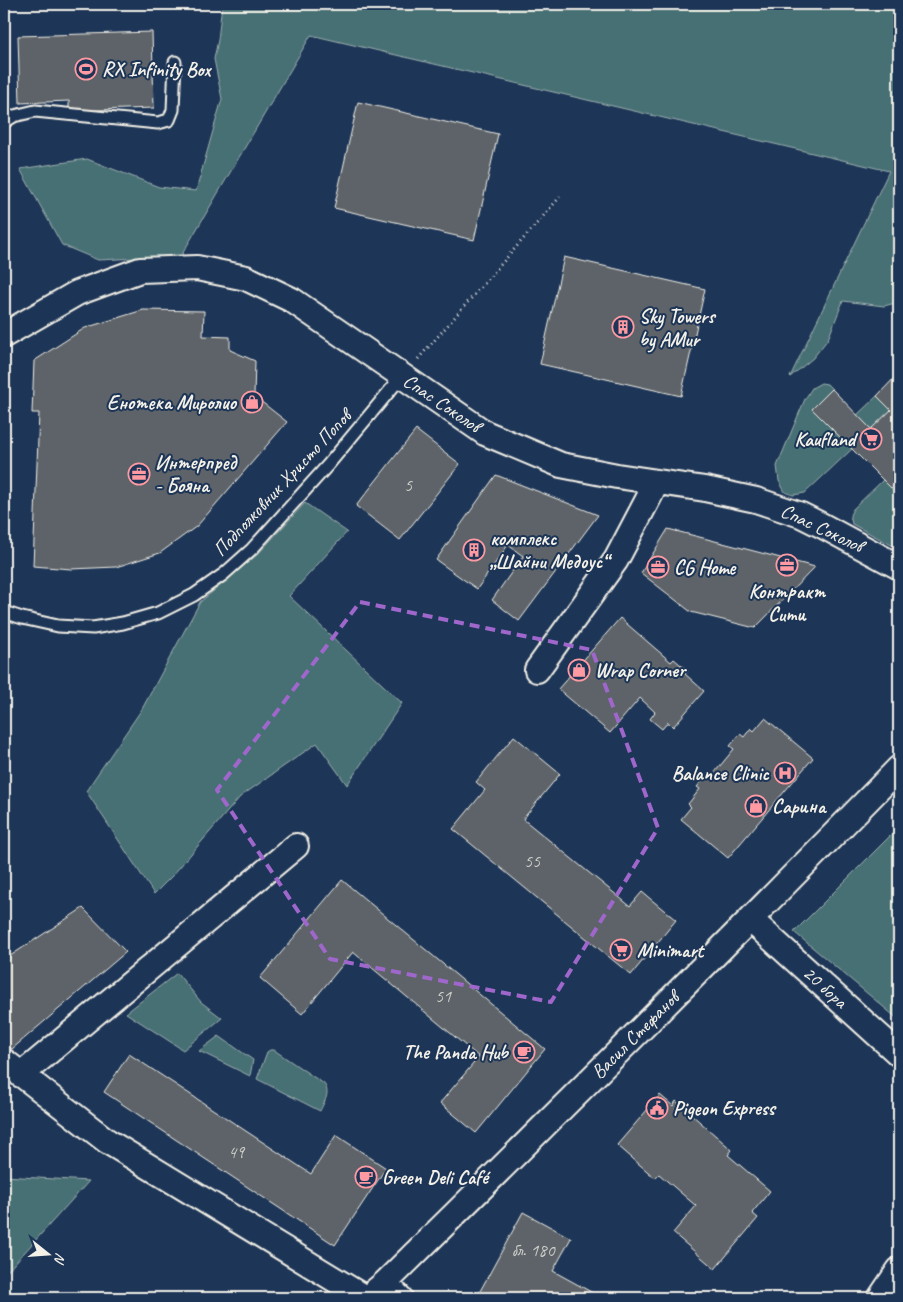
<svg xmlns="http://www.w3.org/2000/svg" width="903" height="1302" font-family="Caveat,sans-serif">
<rect width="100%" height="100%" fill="#1d3557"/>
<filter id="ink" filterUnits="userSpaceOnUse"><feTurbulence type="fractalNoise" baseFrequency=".02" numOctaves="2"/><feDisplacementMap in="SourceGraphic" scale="10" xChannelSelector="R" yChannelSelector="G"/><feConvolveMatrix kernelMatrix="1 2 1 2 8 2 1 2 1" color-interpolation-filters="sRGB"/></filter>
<g filter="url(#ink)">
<!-- green -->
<path fill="#477075" stroke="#9eb0ae" d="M 222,4 L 899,4 L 899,302 L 884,306 L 843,301 L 828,339 L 813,358 L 790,377 L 889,171 L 311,35 L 181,256 L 98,260 L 62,245 L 20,169 L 87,159 L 159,187 L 196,191 L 222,99 L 214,59 L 218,40 Z
M 821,383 L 827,384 L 832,389 L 812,409 L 852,449 L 805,493 L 793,495 L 785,492 L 779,481 L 777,466 L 805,399 L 812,388 Z
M 877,396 L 891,410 L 871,429 L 857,415 Z
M 883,480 L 899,496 L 899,549 L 852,524 L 850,515 L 853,509 Z
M 305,503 L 347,532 L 289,596 L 402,703 L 347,785 L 317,743 L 240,797 L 172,876 L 154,894 L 86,791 L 142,709 L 200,602 L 257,555 Z
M 899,827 L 899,1020 L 794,932 Z
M 177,973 L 201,1002 L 222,1018 L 183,1050 L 126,1013 Z
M 219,1036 L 253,1060 L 250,1076 L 199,1051 Z
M 270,1050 L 274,1050 L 324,1084 C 331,1093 324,1102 320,1111 L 257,1079 L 267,1052 Z
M 4,1176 L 89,1181 L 4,1275 Z"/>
<!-- building -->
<path fill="#5d6469" stroke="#f4f1e8" d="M 152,32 L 154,108 L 69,111 L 69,101 L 20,103 L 18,36 Z
M 358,102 L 498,134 L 474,240 L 334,208 Z
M 564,257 L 705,289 L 681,396 L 540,364 Z
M 143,310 L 204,311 L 203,336 L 230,337 L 230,350 L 255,361 L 254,396 L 287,422 L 197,526 L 160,553 L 116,567 L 71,569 L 33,566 L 39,413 L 32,413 L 34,361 L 85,328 Z
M 899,373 L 899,496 L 812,409 L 832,389 L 871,429 L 891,410 L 877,396 Z
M 416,430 L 460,464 L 400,540 L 356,506 Z
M 496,475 L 598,515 L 519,621 L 492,600 L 523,556 L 508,545 L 477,589 L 436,560 Z
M 668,529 L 746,549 L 815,567 L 755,628 L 691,612 L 641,573 Z
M 620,618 L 671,662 L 674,659 L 688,671 L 685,674 L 704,691 L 673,727 L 668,722 L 662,729 L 650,719 L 655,712 L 640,698 L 610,733 L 558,689 Z
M 765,718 L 813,758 L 728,858 L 681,819 L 691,807 L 688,804 L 700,789 L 697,787 L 707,775 L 710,778 L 734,749 L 730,746 L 740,734 L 744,737 L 751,728 L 754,731 Z
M 514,736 L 560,774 L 523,819 L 630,906 L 642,892 L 676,920 L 631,975 L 453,829 L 485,790 L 476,782 Z
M 342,880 L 545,1049 L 476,1133 L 440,1103 L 479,1057 L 353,952 L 302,1014 L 260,978 Z
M 83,908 L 126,952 L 12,1049 L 4,1042 L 4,960 Z
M 129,1054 L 311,1174 L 336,1135 L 386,1168 L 335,1245 L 104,1092 Z
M 660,1095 L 673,1106 L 676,1101 L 732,1150 L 728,1155 L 770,1191 L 752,1213 L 758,1218 L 715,1269 L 673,1233 L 696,1206 L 659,1174 L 655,1178 L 617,1145 Z
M 523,1212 L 571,1238 L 553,1271 L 602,1298 L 488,1298 L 479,1293 Z"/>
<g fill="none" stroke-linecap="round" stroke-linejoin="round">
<!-- service casing -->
<g stroke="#f4f1e8" stroke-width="15">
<path id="service" d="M 4,122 L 14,116 L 35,111 L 158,123 L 169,120 L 173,110 L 175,62
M 4,612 L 22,618 L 58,626 L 93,628 L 123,623 L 158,613 L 194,595 L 224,574 L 252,549 L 328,465 L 402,376"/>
</g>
<!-- minor casing -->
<g stroke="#f4f1e8" stroke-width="28">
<path id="minor" d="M 4,335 L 77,293 L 140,270 L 197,268 L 246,278 L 292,300 L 485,433 L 561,465 L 617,476 L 705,489 L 756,500 L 801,515 L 823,526 L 899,567
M 537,670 L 616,560 L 657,482
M 751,920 L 899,1054
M 4,1061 L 107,1141 L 365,1298
M 21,1075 L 296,846
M 385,1283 L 400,1298
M 367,1298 L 385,1283 C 558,1113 729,942 899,768
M 880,1298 L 899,1270"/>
</g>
<!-- path -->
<path stroke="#f4f1e8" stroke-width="3" stroke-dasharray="1 4" stroke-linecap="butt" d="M 418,359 L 560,197"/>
<!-- service -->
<use href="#service" stroke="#1d3557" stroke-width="11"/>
<!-- minor -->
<use href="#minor" stroke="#1d3557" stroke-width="24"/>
</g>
</g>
<!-- marked area -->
<path fill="none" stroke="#9f67cb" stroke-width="4" stroke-dasharray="10 6" stroke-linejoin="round" d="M 360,602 L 592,650 L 658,828 L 551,1002 L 330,959 L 217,790 Z"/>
<!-- icons -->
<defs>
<g id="stadium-ring" transform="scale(1.125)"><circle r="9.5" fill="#1d3557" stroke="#ff9aa2" stroke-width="1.5"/><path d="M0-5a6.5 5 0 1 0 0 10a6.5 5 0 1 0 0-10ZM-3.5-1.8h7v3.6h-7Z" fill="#ff9aa2"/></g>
<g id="building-ring" transform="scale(1.125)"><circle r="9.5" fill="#1d3557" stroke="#ff9aa2" stroke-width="1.5"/><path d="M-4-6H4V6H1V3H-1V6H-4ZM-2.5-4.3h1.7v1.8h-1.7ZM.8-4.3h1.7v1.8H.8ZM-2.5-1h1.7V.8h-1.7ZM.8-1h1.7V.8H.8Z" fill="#ff9aa2"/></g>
<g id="shop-ring" transform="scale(1.125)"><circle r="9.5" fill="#1d3557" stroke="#ff9aa2" stroke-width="1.5"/><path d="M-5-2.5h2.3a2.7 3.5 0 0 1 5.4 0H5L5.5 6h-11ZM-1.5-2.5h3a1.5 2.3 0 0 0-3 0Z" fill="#ff9aa2"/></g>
<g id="supermarket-ring" transform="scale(1.125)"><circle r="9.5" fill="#1d3557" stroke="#ff9aa2" stroke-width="1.5"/><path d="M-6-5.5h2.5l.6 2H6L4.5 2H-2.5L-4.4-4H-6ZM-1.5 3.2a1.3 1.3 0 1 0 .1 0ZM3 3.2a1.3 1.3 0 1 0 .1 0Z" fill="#ff9aa2"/></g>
<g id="office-ring" transform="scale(1.125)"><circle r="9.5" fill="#1d3557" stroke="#ff9aa2" stroke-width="1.5"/><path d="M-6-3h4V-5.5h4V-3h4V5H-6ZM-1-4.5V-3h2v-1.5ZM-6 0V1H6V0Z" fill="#ff9aa2"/></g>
<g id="hospital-ring" transform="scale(1.125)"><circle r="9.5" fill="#1d3557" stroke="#ff9aa2" stroke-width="1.5"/><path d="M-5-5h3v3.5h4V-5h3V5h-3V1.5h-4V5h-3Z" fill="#ff9aa2"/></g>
<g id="cafe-ring" transform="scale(1.125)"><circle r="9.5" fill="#1d3557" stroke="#ff9aa2" stroke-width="1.5"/><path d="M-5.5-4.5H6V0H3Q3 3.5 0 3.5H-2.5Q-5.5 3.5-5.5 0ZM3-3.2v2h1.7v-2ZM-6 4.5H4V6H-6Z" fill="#ff9aa2"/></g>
<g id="civic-ring" transform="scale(1.125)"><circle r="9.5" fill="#1d3557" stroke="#ff9aa2" stroke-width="1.5"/><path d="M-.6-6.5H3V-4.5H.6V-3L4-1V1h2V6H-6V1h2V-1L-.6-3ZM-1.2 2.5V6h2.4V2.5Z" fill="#ff9aa2"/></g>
</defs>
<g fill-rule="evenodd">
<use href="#stadium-ring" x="86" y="69"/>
<use href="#building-ring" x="623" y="327"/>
<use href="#shop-ring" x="252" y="402"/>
<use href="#supermarket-ring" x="871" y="439"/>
<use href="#office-ring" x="139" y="474"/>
<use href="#building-ring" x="474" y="550"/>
<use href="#office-ring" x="787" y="565"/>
<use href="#office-ring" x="658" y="567"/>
<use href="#shop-ring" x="579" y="670"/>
<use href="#hospital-ring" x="785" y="773"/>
<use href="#shop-ring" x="756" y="806"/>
<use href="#supermarket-ring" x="621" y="950"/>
<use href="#cafe-ring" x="524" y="1052"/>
<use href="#civic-ring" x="657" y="1108"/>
<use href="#cafe-ring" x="366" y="1177"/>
</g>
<g text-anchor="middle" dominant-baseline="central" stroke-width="4" stroke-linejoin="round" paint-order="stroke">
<!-- number labels -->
<g font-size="18" fill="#cecec8">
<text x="408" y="485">5</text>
<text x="532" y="861">55</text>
<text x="443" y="996">51</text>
<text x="236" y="1152">49</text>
<text x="533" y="1250">бл. 180</text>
</g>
<!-- poi labels -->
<g font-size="20" font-weight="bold" fill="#f4f1e8" stroke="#1d3557" text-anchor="start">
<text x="102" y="69">RX Infinity Box</text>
<text x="639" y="316">Sky Towers<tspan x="639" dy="23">by AMur</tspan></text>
<text x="236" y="402" text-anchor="end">Енотека Миролио</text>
<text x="855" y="439" text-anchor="end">Kaufland</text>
<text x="155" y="462">Интерпред<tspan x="155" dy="23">- Бояна</tspan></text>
<text x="490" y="538">комплекс<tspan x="490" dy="23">„Шайни Медоус“</tspan></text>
<text x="674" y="567">CG Home</text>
<text x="787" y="591" text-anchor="middle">Контракт<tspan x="787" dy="23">Сити</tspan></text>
<text x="595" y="670">Wrap Corner</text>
<text x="769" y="773" text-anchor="end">Balance Clinic</text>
<text x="772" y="806">Сарина</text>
<text x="637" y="950">Minimart</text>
<text x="508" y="1052" text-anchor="end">The Panda Hub</text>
<text x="673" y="1108">Pigeon Express</text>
<text x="382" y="1177">Green Deli Café</text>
</g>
<!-- street labels -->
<g font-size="20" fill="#f4f1e8" stroke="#1d3557">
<text transform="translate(442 403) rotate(34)">Спас Соколов</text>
<text transform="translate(282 483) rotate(-47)">Подполковник Христо Попов</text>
<text transform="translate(822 528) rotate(25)">Спас Соколов</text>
<text transform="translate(825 987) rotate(42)">20 бора</text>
<text transform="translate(635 1035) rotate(-45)">Васил Стефанов</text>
</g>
</g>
<!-- margin -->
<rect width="903" height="1302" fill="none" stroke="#1d3557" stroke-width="20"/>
<rect x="10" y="10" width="883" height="1282" fill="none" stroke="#f4f1e8" stroke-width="2" filter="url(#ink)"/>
<!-- north arrow -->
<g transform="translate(48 1254) rotate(107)" stroke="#1d3557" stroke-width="4" paint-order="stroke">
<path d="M0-4L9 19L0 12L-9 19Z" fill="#f4f1e8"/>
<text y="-8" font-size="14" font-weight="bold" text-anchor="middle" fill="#f4f1e8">N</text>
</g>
</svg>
